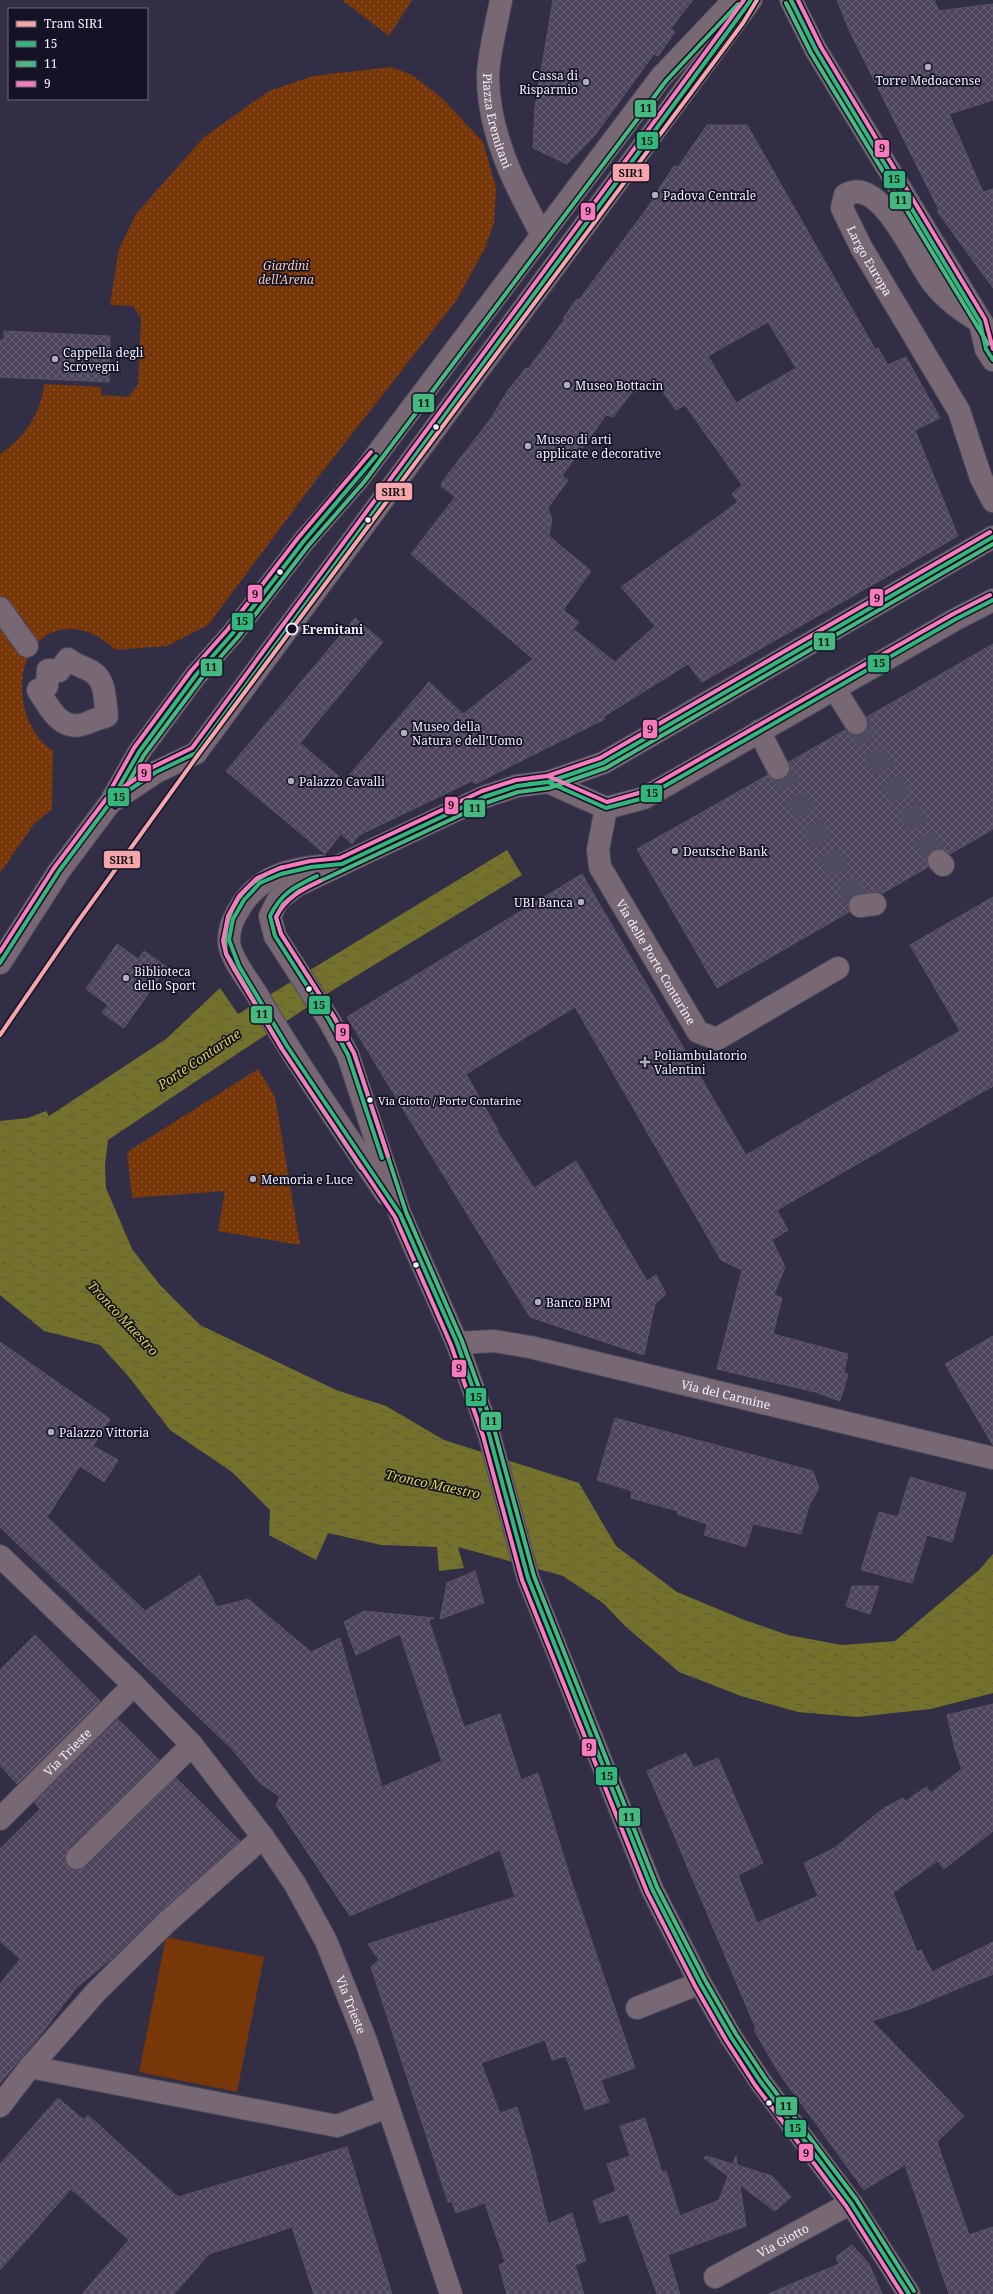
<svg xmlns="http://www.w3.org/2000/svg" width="993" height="2294" font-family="'Noto Serif',serif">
<defs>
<pattern id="grass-dots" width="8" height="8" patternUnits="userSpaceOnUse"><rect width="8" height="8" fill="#783709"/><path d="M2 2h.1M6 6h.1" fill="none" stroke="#8c542e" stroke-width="1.8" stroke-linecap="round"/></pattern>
<pattern id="water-ripples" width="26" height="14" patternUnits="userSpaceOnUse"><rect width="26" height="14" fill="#73712c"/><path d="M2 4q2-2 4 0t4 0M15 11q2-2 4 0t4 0" fill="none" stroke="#5b5a3e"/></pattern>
<pattern id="building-cross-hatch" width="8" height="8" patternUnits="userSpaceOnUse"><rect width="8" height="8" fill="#4e455c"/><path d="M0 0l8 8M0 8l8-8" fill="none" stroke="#686074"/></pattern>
</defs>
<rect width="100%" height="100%" fill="#312e45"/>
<!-- grass -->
<path fill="url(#grass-dots)" d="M 342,0 L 412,0 L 389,36 Z
M 391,67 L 412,75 L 442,98 L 483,142 L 496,188 L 494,223 L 485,248 L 456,301 L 319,476 L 208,625 L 167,646 L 116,650 C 107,643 99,636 88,632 C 17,610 0,714 53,751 L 52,809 L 34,824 L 0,873 L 0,454 C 24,438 41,414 44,384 L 101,387 L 101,395 L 128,397 L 138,385 L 141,318 L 133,306 L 110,305 L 119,249 L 136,214 L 204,137 L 269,91 L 313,76 Z
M 258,1069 L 275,1097 L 300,1245 L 218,1231 L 225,1191 L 132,1198 L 127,1152 Z"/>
<!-- pitch -->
<path fill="#783709" d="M 166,1937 L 264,1957 L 237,2092 L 139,2072 Z"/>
<!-- water -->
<path fill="url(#water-ripples)" d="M 507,850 L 522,875 L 333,990 L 108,1140 L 105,1165 L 106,1188 L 132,1249 L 160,1285 L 200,1325 L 336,1390 L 386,1406 L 444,1440 L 579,1483 L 616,1546 L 677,1592 L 742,1619 L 788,1635 L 842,1645 L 895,1641 L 979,1570 L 993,1554 L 993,1693 L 931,1709 L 857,1717 L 798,1712 L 741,1696 L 679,1672 L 625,1626 L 603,1603 L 563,1576 L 458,1547 L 464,1568 L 439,1571 L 437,1547 L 381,1545 L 328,1533 L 316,1560 L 269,1535 L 270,1510 L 232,1472 L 170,1430 L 129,1377 L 100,1345 L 44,1331 L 0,1295 L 0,1121 L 28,1118 L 46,1111 L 49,1116 L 166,1039 L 220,988 L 238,1014 Z"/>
<!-- building -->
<path fill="url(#building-cross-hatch)" stroke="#595366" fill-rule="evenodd" d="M 553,0 L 693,0 L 671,28 L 675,32 L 658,56 L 654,54 L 595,135 L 567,164 L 533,148 L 535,107 Z
M 837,0 L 934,0 L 939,11 L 993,4 L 993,100 L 949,114 L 983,192 L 993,189 L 993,288 L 937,211 L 939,210 L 850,32 Z
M 707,125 L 747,125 L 875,349 L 878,348 L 888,365 L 906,357 L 940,418 L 915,430 L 958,536 L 702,682 L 688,664 L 603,717 L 605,719 L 475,784 L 472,781 L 359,835 L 352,844 L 341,834 L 325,854 L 226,771 L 355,618 L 383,642 L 300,743 L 344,781 L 429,682 L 463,714 L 533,659 L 411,554 L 455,497 L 441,486 L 442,482 L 492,417 L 508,390 L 526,368 L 528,369 L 565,319 L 563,318 L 577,299 L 579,300 L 653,200 L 652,199 L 674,166 L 678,167 ZM 768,322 L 796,368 L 736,403 L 708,356 ZM 661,389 L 676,410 L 685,405 L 742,485 L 732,494 L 738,502 L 621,587 L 655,626 L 615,662 L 573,629 L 579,622 L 563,610 L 591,571 L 549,536 L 552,519 L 548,508 L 568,480 L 562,476 L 606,415 L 613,417 L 632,392 Z
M 4,331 L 110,336 L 109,382 L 0,377 L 0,340 L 4,340 Z
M 993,644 L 993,829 L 950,854 L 943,849 L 935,849 L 927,857 L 928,867 L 881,894 L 873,892 L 853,896 L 848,902 L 849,912 L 717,988 L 637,849 L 768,775 L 777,780 L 784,779 L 790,769 L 789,762 L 845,730 L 851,734 L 862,734 L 867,728 L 867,717 Z
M 582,874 L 746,1155 L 960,1031 L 910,945 L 993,897 L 993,1086 L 777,1210 L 788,1230 L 772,1240 L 785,1267 L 774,1295 L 782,1298 L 773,1334 L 848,1354 L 844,1373 L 848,1374 L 840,1401 L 815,1392 L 717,1369 L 742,1270 L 721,1260 L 575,1007 L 466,1074 L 498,1130 L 497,1131 L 534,1188 L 576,1161 L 647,1281 L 656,1275 L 666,1294 L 655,1304 L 644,1355 L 530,1317 L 347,1017 Z
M 117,944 L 138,959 L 144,951 L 167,967 L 124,1028 L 102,1013 L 108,1005 L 86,989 Z
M 993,1336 L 993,1445 L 945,1364 Z
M 0,1342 L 110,1419 L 93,1446 L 118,1460 L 104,1482 L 80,1466 L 47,1517 L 145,1611 L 200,1575 L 217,1607 L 248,1599 L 311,1652 L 340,1638 L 382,1787 L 442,1761 L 400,1634 L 356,1655 L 344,1622 L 364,1611 L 434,1618 L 429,1621 L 464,1727 L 500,1714 L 521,1780 L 538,1773 L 570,1877 L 635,2068 L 601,2080 L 609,2102 L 585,2110 L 566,2056 L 552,2060 L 545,2040 L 481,2063 L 500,2113 L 517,2107 L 531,2154 L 548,2224 L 572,2213 L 586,2261 L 575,2265 L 584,2294 L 507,2294 L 499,2265 L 505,2262 L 485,2203 L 456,2213 L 452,2202 L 448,2202 L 371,1967 L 379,1960 L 368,1944 L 515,1897 L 500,1850 L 350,1916 L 276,1805 L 280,1797 L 259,1782 L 232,1749 L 0,1527 Z
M 615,1418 L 813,1471 L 819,1488 L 809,1505 L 801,1534 L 753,1524 L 746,1547 L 704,1535 L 707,1524 L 677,1514 L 678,1511 L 631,1498 L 632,1491 L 597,1480 Z
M 910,1477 L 966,1493 L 952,1542 L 927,1535 L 912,1583 L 861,1570 L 879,1512 L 898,1517 Z
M 475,1571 L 484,1603 L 440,1619 L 447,1583 Z
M 852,1586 L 879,1586 L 870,1614 L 846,1606 Z
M 35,1635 L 100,1701 L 17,1784 L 0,1765 L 0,1670 Z
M 993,1704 L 993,1831 L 944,1869 L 937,1861 L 893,1893 L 917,1952 L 921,1950 L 932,1972 L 993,1942 L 993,1974 L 912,2008 L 872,2021 L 964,2116 L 937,2142 L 969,2235 L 993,2227 L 993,2294 L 949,2294 L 905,2165 L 864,2190 L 779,2073 L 754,2030 L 756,2029 L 647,1771 L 686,1753 L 694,1768 L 718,1758 L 763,1863 L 738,1875 L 757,1923 L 818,1896 L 804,1863 L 833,1849 L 884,1808 L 903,1798 L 906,1801 L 926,1787 L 931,1793 L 962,1769 L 955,1749 L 947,1715 Z
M 118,1719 L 159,1760 L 68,1849 L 65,1861 L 68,1867 L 80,1870 L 86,1867 L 176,1778 L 240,1841 L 159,1913 L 110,1960 L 76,1988 L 42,2033 L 0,2083 L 0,1984 L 20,1959 L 0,1941 L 0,1849 L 40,1809 L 34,1802 Z
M 58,2098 L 84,2120 L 88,2115 L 178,2197 L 347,2147 L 392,2294 L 314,2294 L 292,2227 L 209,2254 L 174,2294 L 82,2294 L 129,2240 L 71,2189 L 0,2270 L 0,2164 Z
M 645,2118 L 662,2172 L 666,2171 L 680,2216 L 719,2200 L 728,2176 L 704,2158 L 706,2156 L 733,2164 L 736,2156 L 737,2165 L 772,2176 L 791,2197 L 775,2211 L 740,2185 L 746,2226 L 668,2255 L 680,2294 L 657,2294 L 628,2214 L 600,2223 L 593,2201 L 616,2191 L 607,2164 L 630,2156 L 620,2126 Z
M 852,2245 L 869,2264 L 882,2294 L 768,2294 L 839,2264 L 836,2257 Z"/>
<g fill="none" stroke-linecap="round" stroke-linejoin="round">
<!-- minor-tunnel -->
<path stroke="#4e4b60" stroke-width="22" stroke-dasharray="22 11" stroke-linecap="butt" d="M 856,723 L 939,861
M 778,768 L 860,906"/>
<!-- minor casing -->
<g stroke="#4e4b5d" stroke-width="24">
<g id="minor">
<path id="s1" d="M 501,0 C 497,23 488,55 488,78 C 489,135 515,186 542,235"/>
<path d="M 791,0 L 816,50 L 993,341"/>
<path id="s2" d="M 980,322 C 962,311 946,300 933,283 C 915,261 881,174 845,195 L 842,208 L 861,247 L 959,411 L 981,478 L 993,501"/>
<path d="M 981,327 L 986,349 L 993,360"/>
<path d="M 0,608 L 27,646"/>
<path d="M 68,659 C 74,664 80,666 87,669 C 107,677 104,698 107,716 C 99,718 94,720 87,723 C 61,734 49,707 38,690 L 47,686 L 48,670 L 59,671 Z"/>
<path d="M 834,688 L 856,723"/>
<path d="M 759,731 L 778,768"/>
<path d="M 548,782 L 606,808 L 644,798 L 956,619 L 993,600"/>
<path d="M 114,800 L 156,772 L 196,753 L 751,0"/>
<path id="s3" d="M 606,808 L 598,850 L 600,867 L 698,1032 L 717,1039 L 838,968"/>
<path d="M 939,861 L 943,865"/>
<path d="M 321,866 C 286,869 256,878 238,911 C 233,919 229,930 229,940 C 228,955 248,980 256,993 C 296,1062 341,1127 386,1194"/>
<path d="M 860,906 L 875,904"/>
<path d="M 0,963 L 59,871 L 110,803 L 139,752 L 196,675 L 233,633 L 303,542 L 359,478 L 661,77 L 734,0"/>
<path id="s4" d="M 457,1343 L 494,1341 L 530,1347 L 993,1458"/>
<path id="s5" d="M 0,1556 L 134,1685 L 192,1745 L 263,1837 L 295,1884 L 326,1941 L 366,2041 L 451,2294"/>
<path id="s6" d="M 0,1819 L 134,1685"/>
<path d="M 77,1858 L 192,1745"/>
<path d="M 637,2008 L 700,1983"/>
<path d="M 30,2067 L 96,1992 L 167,1922 L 263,1837"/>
<path d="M 0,2106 L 30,2067 L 337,2126 L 387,2107"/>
<path id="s7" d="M 715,2277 L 851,2203"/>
<path d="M 909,2294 L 851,2203 L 760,2081 L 731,2037 L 700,1983 L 652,1889 L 528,1578 L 489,1434 L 457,1343 L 400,1214 L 348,1055 L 329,1020 L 275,936 L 270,916 L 278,900 L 296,886 L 484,797 L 517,786 L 548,782 L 603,763 L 993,537"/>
</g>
</g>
<!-- minor -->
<use href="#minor" stroke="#786874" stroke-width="22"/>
<!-- bus-1 casing -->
<g stroke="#141224" stroke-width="7">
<path id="bus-1" d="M 791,0 L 816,50 L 980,322 L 986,349 L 993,360
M 529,784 L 548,782 L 606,808 L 644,798 L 956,619 L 993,600
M 116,792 L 139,752 L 196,675 L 233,633 L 303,542 L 376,456
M 317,876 C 294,887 281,893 270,916 L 275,936 L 329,1020 L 348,1055 L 382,1158
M 0,963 L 59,871 L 110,803 L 156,772 L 196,753 L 751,0
M 909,2294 L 851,2203 L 760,2081 L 731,2037 L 700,1983 L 652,1889 L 528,1578 L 489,1434 L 457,1343 L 400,1214 L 287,1046 L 239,966 L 229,940 L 233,919 L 244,900 L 260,883 L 281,874 L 311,867 L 342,864 L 484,797 L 517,786 L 548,782 L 603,763 L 993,537"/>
</g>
<!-- bus-2 casing -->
<g stroke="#141224" stroke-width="7">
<path id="bus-2" d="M 786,3 L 811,53 L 988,344
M 115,806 L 144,755 L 201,679 L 238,637 L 308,546 L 364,482 L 666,81 L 738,4
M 283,867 C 244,880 221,912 226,953 L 282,1049 L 361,1168
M 914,2291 L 856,2199 L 765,2078 L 736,2034 L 705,1980 L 657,1887 L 534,1576 L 495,1432 L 462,1341 L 406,1212 L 354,1053 L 334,1017 L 281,934 L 276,917 L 283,904 L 299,891 L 486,803 L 518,792 L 549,788 L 606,768 L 993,544"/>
</g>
<!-- bus-3 casing -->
<g stroke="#141224" stroke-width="7">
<path id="bus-3" d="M 798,0 L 821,47 L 985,319 L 993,349
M 530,778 L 547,776 L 600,758 L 990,532
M 111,789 L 134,748 L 191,671 L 228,629 L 298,538 L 371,452
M 320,881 C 301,890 286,898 276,917 L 281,934 L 334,1017 L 354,1053 L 388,1156
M 0,952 L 54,868 L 106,799 L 153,767 L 192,748 L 744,0
M 902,2294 L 846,2206 L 755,2085 L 726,2040 L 695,1986 L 647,1892 L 522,1580 L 483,1436 L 451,1345 L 395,1217 L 282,1049 L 234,969 L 226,954 L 223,941 L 228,916 L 239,896 L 257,878 L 280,868 L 310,861 L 340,858 L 482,791 L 516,780 L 548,776 L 607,802 L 642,792 L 953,614 L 990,595"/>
</g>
<!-- bus-1 -->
<use href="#bus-1" stroke="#33b67c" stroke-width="4"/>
<!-- bus-2 -->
<use href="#bus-2" stroke="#46b980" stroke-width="4"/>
<!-- bus-3 -->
<use href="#bus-3" stroke="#f67abd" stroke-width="4"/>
<!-- tram-1 casing -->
<g stroke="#141224" stroke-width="7">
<path id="tram-1" d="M 0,1035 L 79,920 L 198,755 L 743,23 L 757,0"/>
</g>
<!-- tram-1 -->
<use href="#tram-1" stroke="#f5a6ad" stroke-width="4"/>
</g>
<!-- markers -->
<g fill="#aeadbc" stroke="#141224" stroke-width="1.5">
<circle cx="928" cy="67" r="4"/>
<circle cx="586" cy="82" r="4"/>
<circle cx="655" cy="195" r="4"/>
<circle cx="55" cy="359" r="4"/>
<circle cx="567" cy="385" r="4"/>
<circle cx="528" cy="446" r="4"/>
<circle cx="404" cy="733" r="4"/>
<circle cx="291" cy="781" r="4"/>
<circle cx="675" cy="851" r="4"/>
<circle cx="581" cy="902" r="4"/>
<circle cx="126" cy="978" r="4"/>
<path d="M643 1056h4v4h4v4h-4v4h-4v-4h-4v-4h4z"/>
<circle cx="253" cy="1179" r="4"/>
<circle cx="538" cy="1302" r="4"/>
<circle cx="51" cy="1432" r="4"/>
</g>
<g fill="#f1f1fc" stroke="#141224" stroke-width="1.5">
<circle cx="436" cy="427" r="3.5"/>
<circle cx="368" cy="520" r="3.5"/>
<circle cx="280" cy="572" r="3.5"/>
<circle cx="309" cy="989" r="3.5"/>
<circle cx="370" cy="1100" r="3.5"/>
<circle cx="416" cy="1265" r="3.5"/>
<circle cx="769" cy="2103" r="3.5"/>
</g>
<circle fill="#141224" stroke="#f1f1fc" stroke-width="2" cx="292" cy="629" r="5.5"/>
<g text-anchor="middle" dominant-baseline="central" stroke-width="3.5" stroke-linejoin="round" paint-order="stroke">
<!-- bus labels -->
<g font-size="11" fill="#f1f1fc" stroke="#141224" text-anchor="start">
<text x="378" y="1100">Via Giotto / Porte Contarine</text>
</g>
<!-- poi labels -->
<g font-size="12" fill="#f1f1fc" stroke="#141224" text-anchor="start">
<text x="578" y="75" text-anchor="end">Cassa di<tspan x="578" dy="14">Risparmio</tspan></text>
<text x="928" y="80" text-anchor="middle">Torre Medoacense</text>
<text x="663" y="195">Padova Centrale</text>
<text x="63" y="352">Cappella degli<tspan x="63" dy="14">Scrovegni</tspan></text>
<text x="575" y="385">Museo Bottacin</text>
<text x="536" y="439">Museo di arti<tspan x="536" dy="14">applicate e decorative</tspan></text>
<text x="412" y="726">Museo della<tspan x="412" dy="14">Natura e dell’Uomo</tspan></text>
<text x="299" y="781">Palazzo Cavalli</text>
<text x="683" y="851">Deutsche Bank</text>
<text x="573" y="902" text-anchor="end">UBI Banca</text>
<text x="134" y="971">Biblioteca<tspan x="134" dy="14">dello Sport</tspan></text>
<text x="654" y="1055">Poliambulatorio<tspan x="654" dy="14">Valentini</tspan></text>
<text x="261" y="1179">Memoria e Luce</text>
<text x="546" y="1302">Banco BPM</text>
<text x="59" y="1432">Palazzo Vittoria</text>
</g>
<!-- street labels -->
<g font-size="12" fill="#f1f1fc" stroke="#141224">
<text stroke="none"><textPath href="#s1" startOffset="123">Piazza Eremitani</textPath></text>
<text stroke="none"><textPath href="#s2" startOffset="269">Largo Europa</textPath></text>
<text stroke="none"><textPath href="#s3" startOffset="170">Via delle Porte Contarine</textPath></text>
<text stroke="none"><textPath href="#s4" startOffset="275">Via del Carmine</textPath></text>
<text stroke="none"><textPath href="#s6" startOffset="95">Via Trieste</textPath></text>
<text stroke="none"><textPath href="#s5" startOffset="576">Via Trieste</textPath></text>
<text stroke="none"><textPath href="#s7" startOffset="77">Via Giotto</textPath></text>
</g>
<!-- park labels -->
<g font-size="12" font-style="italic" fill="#f5c7b0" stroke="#141224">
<text x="286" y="265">Giardini<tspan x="286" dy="14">dell'Arena</tspan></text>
</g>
<!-- stop labels -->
<g font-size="12" font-weight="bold" fill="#f1f1fc" stroke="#141224" text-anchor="start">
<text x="302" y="629">Eremitani</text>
</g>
<!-- water labels -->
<g font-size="13" font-style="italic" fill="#d6d44d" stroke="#141224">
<text transform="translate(199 1059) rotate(-34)">Porte Contarine</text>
<text transform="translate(123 1318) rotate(47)">Tronco Maestro</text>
<text transform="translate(433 1484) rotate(12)">Tronco Maestro</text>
</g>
</g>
<g stroke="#141224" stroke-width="1.5">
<rect x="634" y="99" width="23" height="19" rx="4" fill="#46b980"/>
<rect x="636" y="131" width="23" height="19" rx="4" fill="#33b67c"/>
<rect x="874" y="139" width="16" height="19" rx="4" fill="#f67abd"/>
<rect x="612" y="163" width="38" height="19" rx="4" fill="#f5a6ad"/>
<rect x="883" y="170" width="23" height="19" rx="4" fill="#33b67c"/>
<rect x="889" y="191" width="23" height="19" rx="4" fill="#46b980"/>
<rect x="580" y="202" width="16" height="19" rx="4" fill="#f67abd"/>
<rect x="412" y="393" width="23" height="20" rx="4" fill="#46b980"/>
<rect x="375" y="482" width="38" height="19" rx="4" fill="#f5a6ad"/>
<rect x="247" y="584" width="16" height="19" rx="4" fill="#f67abd"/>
<rect x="869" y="588" width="15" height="19" rx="4" fill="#f67abd"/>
<rect x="231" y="612" width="23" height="19" rx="4" fill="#33b67c"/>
<rect x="813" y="632" width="23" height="19" rx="4" fill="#46b980"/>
<rect x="867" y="654" width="23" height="19" rx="4" fill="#33b67c"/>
<rect x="200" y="658" width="23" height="19" rx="4" fill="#46b980"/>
<rect x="642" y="719" width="16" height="20" rx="4" fill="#f67abd"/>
<rect x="137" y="763" width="15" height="19" rx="4" fill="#f67abd"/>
<rect x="640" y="784" width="23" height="19" rx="4" fill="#33b67c"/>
<rect x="107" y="787" width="23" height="20" rx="4" fill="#33b67c"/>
<rect x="444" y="796" width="15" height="19" rx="4" fill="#f67abd"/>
<rect x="463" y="799" width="23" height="19" rx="4" fill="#46b980"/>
<rect x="103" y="850" width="38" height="19" rx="4" fill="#f5a6ad"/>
<rect x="308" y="995" width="23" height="20" rx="4" fill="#33b67c"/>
<rect x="250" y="1005" width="23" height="19" rx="4" fill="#46b980"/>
<rect x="335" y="1023" width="15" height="19" rx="4" fill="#f67abd"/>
<rect x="451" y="1359" width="16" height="19" rx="4" fill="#f67abd"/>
<rect x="465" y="1387" width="22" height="20" rx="4" fill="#33b67c"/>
<rect x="480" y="1411" width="22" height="20" rx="4" fill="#46b980"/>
<rect x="581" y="1738" width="16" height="19" rx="4" fill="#f67abd"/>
<rect x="595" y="1766" width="23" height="20" rx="4" fill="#33b67c"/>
<rect x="618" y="1807" width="23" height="20" rx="4" fill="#46b980"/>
<rect x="775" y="2096" width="23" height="20" rx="4" fill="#46b980"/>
<rect x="784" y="2119" width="23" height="19" rx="4" fill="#33b67c"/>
<rect x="798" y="2143" width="16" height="19" rx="4" fill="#f67abd"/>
</g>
<g font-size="11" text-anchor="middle" font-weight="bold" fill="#111">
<text x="646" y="112">11</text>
<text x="647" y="145">15</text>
<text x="882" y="152">9</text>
<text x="631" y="177">SIR1</text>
<text x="894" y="183">15</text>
<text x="901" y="204">11</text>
<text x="588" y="215">9</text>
<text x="424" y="407">11</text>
<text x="394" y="496">SIR1</text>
<text x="255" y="598">9</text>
<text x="877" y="602">9</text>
<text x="242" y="625">15</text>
<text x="824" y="646">11</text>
<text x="879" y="667">15</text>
<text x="211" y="671">11</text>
<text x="650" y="733">9</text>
<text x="144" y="777">9</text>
<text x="652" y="797">15</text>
<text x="119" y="801">15</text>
<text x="451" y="809">9</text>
<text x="475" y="812">11</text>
<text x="122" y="864">SIR1</text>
<text x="319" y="1009">15</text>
<text x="262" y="1018">11</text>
<text x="343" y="1036">9</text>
<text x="459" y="1372">9</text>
<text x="476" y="1401">15</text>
<text x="491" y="1425">11</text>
<text x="589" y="1751">9</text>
<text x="607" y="1780">15</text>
<text x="629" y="1821">11</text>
<text x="786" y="2110">11</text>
<text x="795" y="2132">15</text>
<text x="806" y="2157">9</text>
</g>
<!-- legend -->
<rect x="8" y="8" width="140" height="92" fill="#141224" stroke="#6c6b7a"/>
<rect x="16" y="21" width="20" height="6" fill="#f5a6ad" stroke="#6c6b7a"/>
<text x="44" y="28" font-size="12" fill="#f1f1fc">Tram SIR1</text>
<rect x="16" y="41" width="20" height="6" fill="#33b67c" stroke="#6c6b7a"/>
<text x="44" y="48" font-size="12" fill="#f1f1fc">15</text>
<rect x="16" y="61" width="20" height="6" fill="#46b980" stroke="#6c6b7a"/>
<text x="44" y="68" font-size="12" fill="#f1f1fc">11</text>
<rect x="16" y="81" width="20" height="6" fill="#f67abd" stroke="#6c6b7a"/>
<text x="44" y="88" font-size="12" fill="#f1f1fc">9</text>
</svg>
